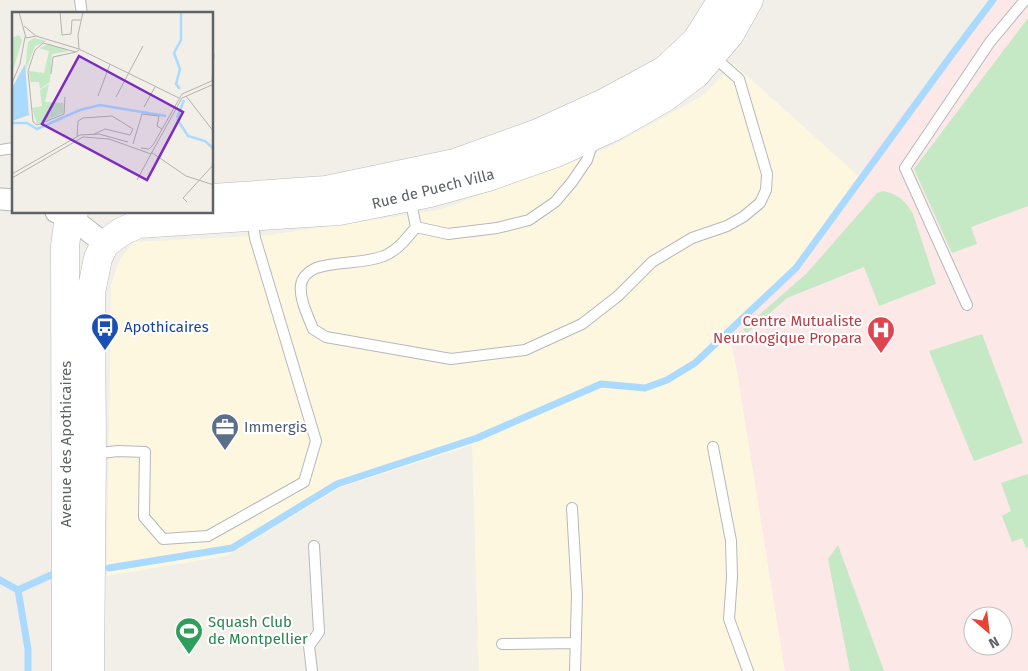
<svg xmlns="http://www.w3.org/2000/svg" width="1028" height="671" font-family="'Fira Sans',sans-serif">
<rect width="100%" height="100%" fill="#f1efe8"/>
<!-- commercial -->
<path fill="#fef7e0" d="M 734,64 L 864,181 L 801,268 L 729,331 L 738,376 L 785,671 L 479,671 L 472,445 L 341,487 L 226,556 L 107,576 L 111,285 L 120,259 L 134,242 L 270,235 L 439,210 L 606,149 L 702,96 Z"/>
<!-- medical -->
<path fill="#fce8e6" fill-rule="evenodd" d="M 998,0 L 1028,0 L 1028,671 L 785,671 L 738,376 L 729,331 L 801,268 L 864,181 L 868,155 ZM 973,616 L 1003,616 L 1003,646 L 973,646 Z"/>
<!-- green -->
<path fill="#c5e8c5" d="M 1028,18 L 1028,206 L 971,227 L 977,244 L 952,253 L 914,169 Z
M 883,191 C 898,194 906,201 913,214 L 936,284 L 879,306 L 864,267 L 787,298 L 746,334 L 743,329 L 807,273 L 877,193 Z
M 982,334 L 1023,443 L 974,461 L 929,351 Z
M 1028,474 L 1028,547 L 1026,548 L 1022,538 L 1012,542 L 1002,516 L 1011,511 L 1001,483 Z
M 838,545 L 884,671 L 850,671 L 828,559 Z"/>
<g fill="none" stroke-linecap="round" stroke-linejoin="round">
<!-- stream -->
<path stroke="#aadaff" stroke-width="7" d="M 109,568 L 232,548 L 337,484 L 477,438 L 601,384 L 645,388 L 667,380 L 695,363 L 796,268 L 950,57 L 993,0
M 0,580 L 18,590
M 18,590 L 28,649 L 28,671
M 18,590 L 51,575"/>
<!-- service casing -->
<g stroke="#b5b8bc" stroke-width="12">
<path id="service" d="M 80,0 L 82,14
M 0,150 L 14,148
M 410,198 L 416,227
M 416,227 C 407,238 398,250 384,256 C 363,264 338,261 316,268 C 309,271 302,277 301,285 C 299,299 308,316 313,329 L 326,337 L 451,359 L 525,350 L 582,324 L 618,296 L 652,262 L 692,238 L 727,226 L 743,217 L 760,203 L 766,190 L 767,174 L 739,79 L 713,56
M 416,227 L 448,234 L 497,228 L 529,220 L 555,202 L 572,182 L 587,160 L 593,142
M 967,305 L 905,168 L 990,42 L 1025,0
M 713,447 L 731,541 L 732,577 L 729,619 L 748,671
M 93,454 L 118,451 L 145,452 L 144,517 L 163,539 L 208,536 L 304,482 L 316,441 L 255,238 L 252,218
M 572,508 L 577,595 L 575,671
M 502,644 L 575,643
M 312,671 L 309,646 L 319,632 L 314,546"/>
</g>
<!-- minor casing -->
<g stroke="#b5b8bc" stroke-width="23">
<path id="minor" d="M 0,199 L 14,200
M 56,212 L 69,216 L 105,244"/>
</g>
<!-- secondary casing -->
<g stroke="#b6babf" stroke-width="29">
<path id="secondary" d="M 212,198 L 326,190 L 455,163 L 538,133 L 604,103 L 665,70 L 696,41 L 722,0
M 66,671 L 65,246 L 69,216 L 74,212
M 90,671 L 92,454 L 91,293 L 98,258 L 105,244 L 121,232 L 138,224 L 339,211 L 430,193 L 488,177 L 556,153 L 615,126 L 664,98 L 696,74 L 730,34 L 749,0"/>
</g>
<!-- service -->
<use href="#service" stroke="#fff" stroke-width="10"/>
<!-- minor -->
<use href="#minor" stroke="#fff" stroke-width="21"/>
<!-- secondary -->
<use href="#secondary" stroke="#fff" stroke-width="28"/>
</g>
<!-- icons -->
<defs>
<g id="bus-pin" transform="scale(1.4375)"><path d="M0 17L-7.5 6A9.5 9.5 0 1 1 7.5 6Z" fill="#1a4fb4" stroke="#fff"/><path d="M-5-6H5V4H4V6H2V4H-2V6H-4V4H-5ZM-3.5-4V0h7V-4ZM-3.5 1.2v1.5H-2V1.2ZM2 1.2v1.5H3.5V1.2Z" fill="#fff"/></g>
<g id="hospital-pin" transform="scale(1.4375)"><path d="M0 17L-7.5 6A9.5 9.5 0 1 1 7.5 6Z" fill="#e0444e" stroke="#fff"/><path d="M-5-5h3v3.5h4V-5h3V5h-3V1.5h-4V5h-3Z" fill="#fff"/></g>
<g id="office-pin" transform="scale(1.4375)"><path d="M0 17L-7.5 6A9.5 9.5 0 1 1 7.5 6Z" fill="#5c6f8a" stroke="#fff"/><path d="M-6-3h4V-5.5h4V-3h4V5H-6ZM-1-4.5V-3h2v-1.5ZM-6 0V1H6V0Z" fill="#fff"/></g>
<g id="stadium-pin" transform="scale(1.4375)"><path d="M0 17L-7.5 6A9.5 9.5 0 1 1 7.5 6Z" fill="#2e9e5b" stroke="#fff"/><path d="M0-5a6.5 5 0 1 0 0 10a6.5 5 0 1 0 0-10ZM-3.5-1.8h7v3.6h-7Z" fill="#fff"/></g>
</defs>
<g fill-rule="evenodd">
<use href="#bus-pin" x="105" y="327"/>
<use href="#hospital-pin" x="881" y="330"/>
<use href="#office-pin" x="225" y="427"/>
<use href="#stadium-pin" x="189" y="631"/>
</g>
<g text-anchor="middle" dominant-baseline="central" stroke-width="4.5" stroke-linejoin="round" paint-order="stroke">
<!-- street labels -->
<g font-size="15" fill="#5f6368" stroke="#fff">
<text transform="translate(433 189) rotate(-14)">Rue de Puech Villa</text>
<text transform="translate(66 444) rotate(-90)">Avenue des Apothicaires</text>
</g>
<!-- health labels -->
<g font-size="15" fill="#be3a42" stroke="#fff" text-anchor="end">
<text x="862" y="321">Centre Mutualiste<tspan x="862" dy="17">Neurologique Propara</tspan></text>
</g>
<!-- transit labels -->
<g font-size="15" fill="#164399" stroke="#fff" text-anchor="start">
<text x="124" y="327">Apothicaires</text>
</g>
<!-- service labels -->
<g font-size="15" fill="#4e5e75" stroke="#fff" text-anchor="start">
<text x="244" y="427">Immergis</text>
</g>
<!-- leisure labels -->
<g font-size="15" fill="#27864d" stroke="#fff" text-anchor="start">
<text x="208" y="622">Squash Club<tspan x="208" dy="17">de Montpellier</tspan></text>
</g>
</g>
<!-- overview -->
<g transform="translate(12 12)">
<rect width="201" height="201" fill="#f1efe8"/>
<path d="M 7,23 L 10,28 L 0,62 L 0,26 ZM 22,26 L 35,29 L 23,34 L 13,60 L 16,30 ZM 37,32 L 57,39 L 40,42 L 38,70 L 28,77 L 27,70 L 18,70 L 17,59 L 32,61 L 37,39 L 27,36 ZM 37,72 L 33,90 L 52,91 L 51,101 L 25,112 L 20,96 L 30,94 L 28,78 Z" fill="#c5e8c5"/>
<path d="M 13,52 L 17,103 L 0,109 L 0,76 Z" fill="#aadaff"/>
<path fill="none" stroke="#aadaff" stroke-width="2.5" d="M 168,77 L 164,72 L 168,57 L 162,41 L 169,28 L 169,0M 165,106 L 172,88M 165,107 L 176,124 L 193,129 L 202,137M 0,111 L 15,111 L 25,117 L 68,98 L 88,93 L 154,104"/>
<path fill="none" stroke="#b3b3b1" stroke-width="1" d="M 7,0 L 14,26 L 24,24 L 67,37 L 167,86M 48,0 L 50,23 L 59,22 L 60,8 L 69,8M 12,14 L 24,24M 67,37 L 66,23 L 71,0M 39,62 L 41,45 L 64,40M 200,69 L 202,42M 0,71 L 8,52 L 13,25M 86,84 L 98,52M 174,84 L 202,120M 53,85 L 52,102 L 25,113 L 21,110 L 16,59 L 23,38 L 31,31 L 64,40 L 67,38M 104,85 L 131,34M 132,95 L 143,75M 65,124 L 66,109 L 71,106 L 100,104 L 121,117 L 118,123 L 93,117 L 82,122M 121,132 L 130,102 L 147,104 L 145,114 L 150,117M 129,136 L 137,137 L 141,133 L 170,82 L 202,68M 139,140 L 174,164 L 202,173M 0,162 L 68,123 L 87,122 L 116,130M 0,166 L 71,125 L 97,127 L 139,142 L 170,86 L 202,72M 125,168 L 139,142M 175,190 L 171,186 L 202,152"/>
<path fill="#7b2cbf" fill-opacity="0.15" stroke="#7b2cbf" stroke-width="2.5" d="M 67,44 L 171,100 L 135,168 L 30,112 Z"/>
<rect width="201" height="201" fill="none" stroke="#5f6368" stroke-width="2.5"/>
</g>
<!-- north arrow -->
<g transform="translate(988 631) rotate(152)"><circle r="24" fill="#ffffff" stroke="#bfc1c3"/>
<path d="M0-4L9 19L0 12L-9 19Z" fill="#ea4335"/>
<text y="-8" font-size="14" font-weight="bold" text-anchor="middle" fill="#5f6368">N</text>
</g>
</svg>
